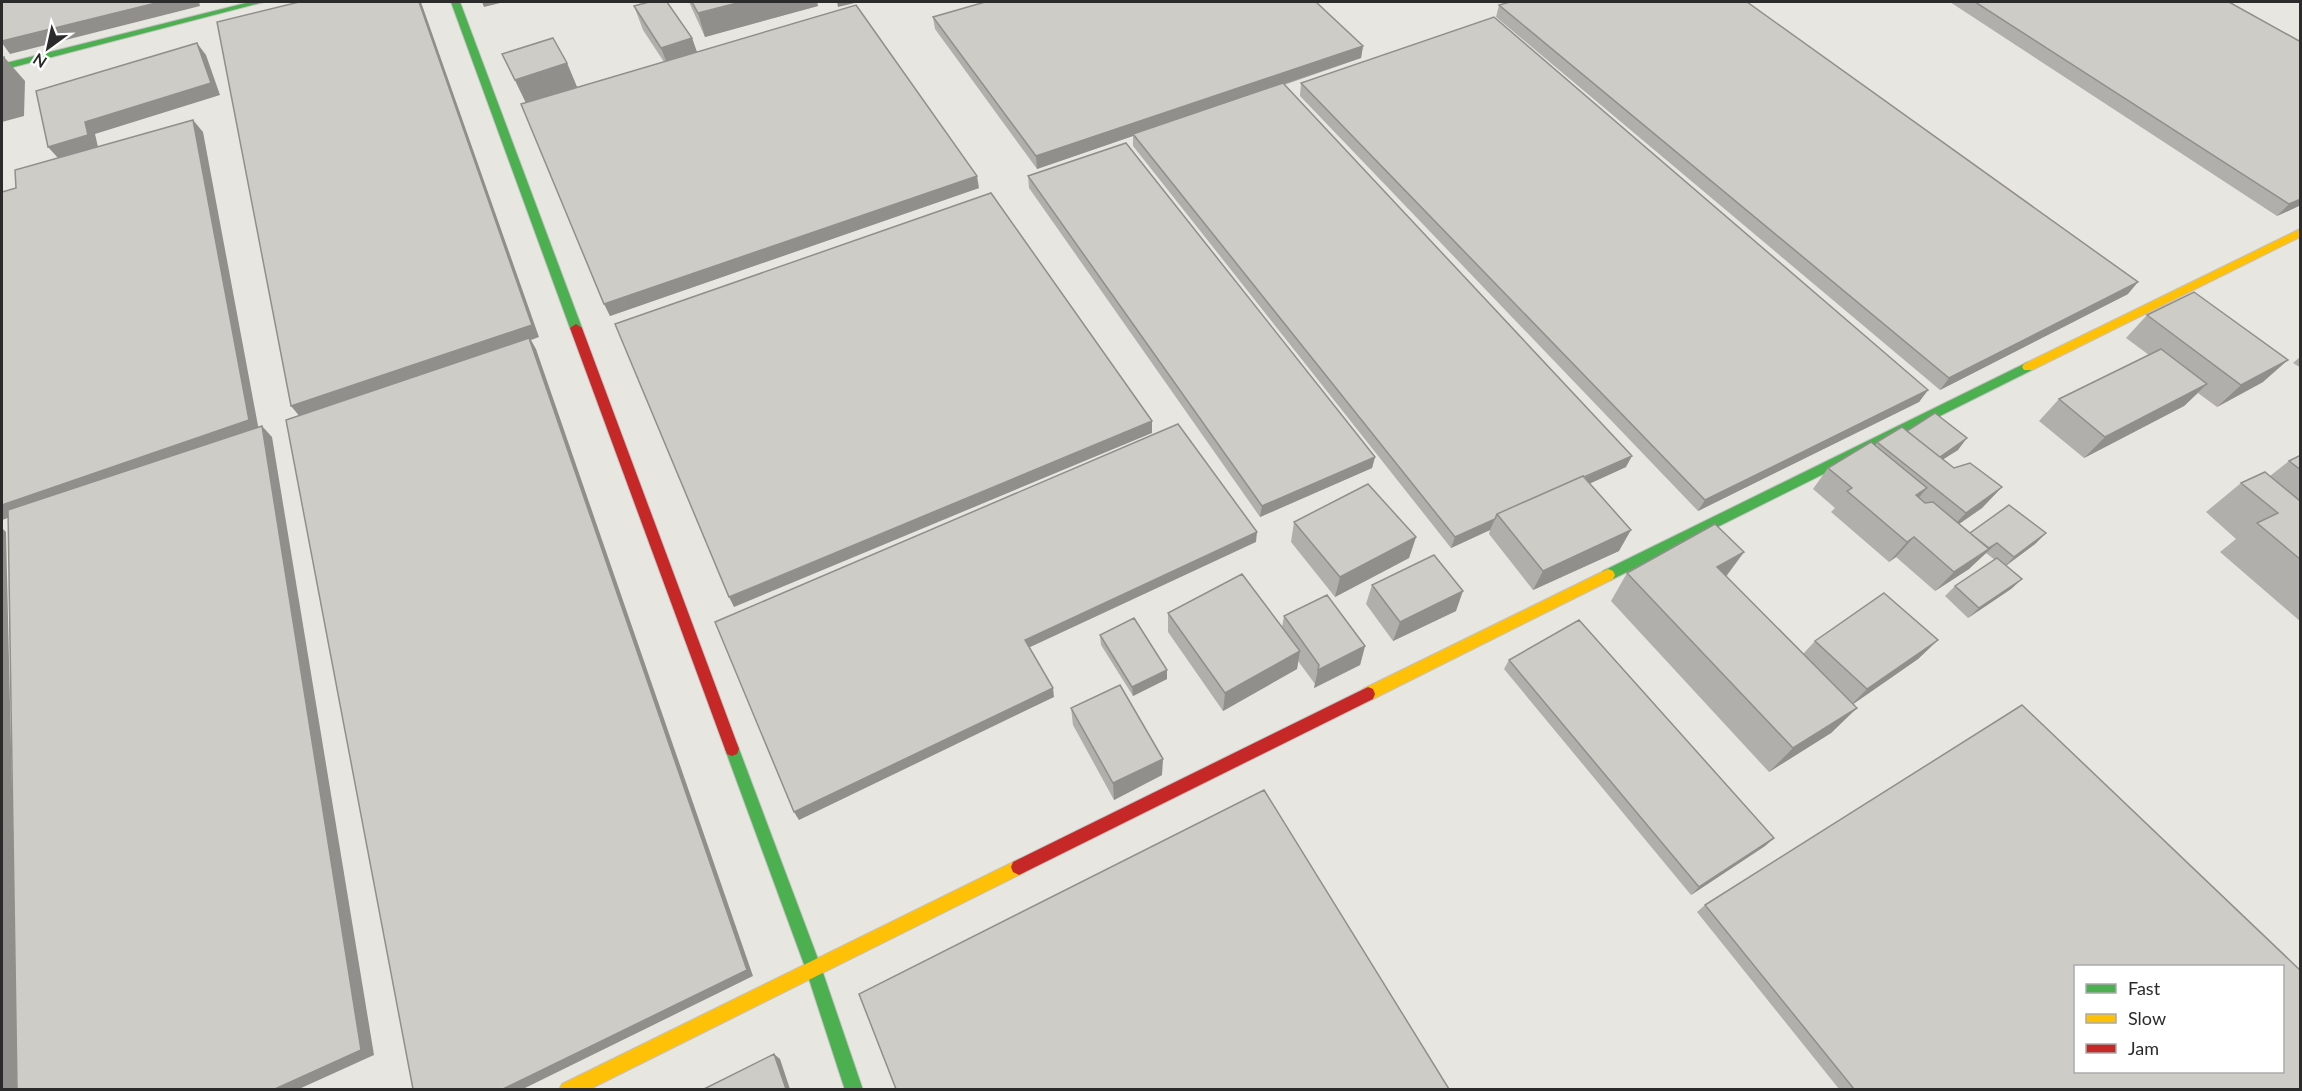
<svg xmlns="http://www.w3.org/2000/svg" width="2302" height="1091" font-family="Lato,sans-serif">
<rect width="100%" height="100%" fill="#e8e6e0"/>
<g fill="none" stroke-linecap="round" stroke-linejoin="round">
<!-- fast casing -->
<g stroke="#c2c2c1" stroke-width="2">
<path id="fast" d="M 250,2 L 264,2 L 2,70 L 2,64 Z
M 451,2 L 460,2 L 582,328 L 580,331 L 572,331 L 570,328 Z
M 2028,362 L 2032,364 L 2034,367 L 2032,370 L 1613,579 L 1608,581 L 1603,579 L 1601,575 L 1603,571 Z
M 732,742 L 737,744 L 739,749 L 821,967 L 863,1090 L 845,1090 L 805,967 L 725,749 L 727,744 Z"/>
</g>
<!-- slow casing -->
<g stroke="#c2c2c1" stroke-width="2">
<path id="slow" d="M 2300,229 L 2300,237 L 2032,370 L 2024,370 L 2022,367 L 2024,364 Z
M 1608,569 L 1613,571 L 1615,575 L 1613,579 L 1373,699 L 1368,701 L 1363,699 L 1361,694 L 1363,689 Z
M 1019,859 L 1025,862 L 1027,867 L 1025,872 L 588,1090 L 559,1090 L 562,1084 Z"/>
</g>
<!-- jam casing -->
<g stroke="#c2c2c1" stroke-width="2">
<path id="jam" d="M 576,324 L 582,328 L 739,749 L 737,754 L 732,756 L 727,754 L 725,749 L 570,328 Z
M 1368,687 L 1373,689 L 1375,694 L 1373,699 L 1025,872 L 1019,875 L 1013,872 L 1011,867 L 1013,862 Z"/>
</g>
<!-- fast -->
<use href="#fast" fill="#4caf50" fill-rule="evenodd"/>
<!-- slow -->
<use href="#slow" fill="#ffc107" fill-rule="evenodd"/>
<!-- jam -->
<use href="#jam" fill="#c62828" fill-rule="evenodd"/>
</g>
<!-- wall -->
<path fill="#b0afab" d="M 689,2 L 817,2 L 818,6 L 705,37 Z
M 1950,2 L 2229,2 L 2301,42 L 2301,205 L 2277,216 Z
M 1499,5 L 2128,294 L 1940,390 L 1496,17 Z
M 634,6 L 692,38 L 697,52 L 979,188 L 610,316 L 526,103 L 502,54 L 567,63 L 577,87 L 664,62 L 643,30 Z
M 933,17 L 1363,46 L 1361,58 L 1284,85 L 1626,467 L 1590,483 L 1619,551 L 1533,590 L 1489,534 L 1490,530 L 1451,548 L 1133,146 L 1133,136 L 1037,169 L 935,29 Z
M 1301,83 L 1928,390 L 1919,402 L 1698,511 L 1300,96 Z
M 1028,176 L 1375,457 L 1372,468 L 1260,517 L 1029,188 Z
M 2147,315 L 2263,382 L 2217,407 L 2198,393 L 2184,406 L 2084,458 L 2039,421 L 2059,399 L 2149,355 L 2126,338 Z
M 2301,356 L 2301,368 L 2293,363 Z
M 1907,431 L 1958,450 L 1943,459 L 1954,468 L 2002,487 L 1982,508 L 1959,524 L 1970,533 L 2046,533 L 2035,544 L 2006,566 L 2022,579 L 2011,589 L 1968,618 L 1945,596 L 1955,586 L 1995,560 L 1986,553 L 1980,557 L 1969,569 L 1935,591 L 1896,557 L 1889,562 L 1831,512 L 1835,508 L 1813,489 L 1828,468 L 1875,446 L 1877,442 Z
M 2301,455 L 2301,622 L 2220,552 L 2236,539 L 2206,512 L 2241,483 L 2270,476 L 2289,461 Z
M 1294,522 L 1416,537 L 1409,558 L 1335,597 L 1291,542 Z
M 1744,552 L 1726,577 L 1803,654 L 1815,641 L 1938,640 L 1918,659 L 1853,704 L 1857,708 L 1831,733 L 1769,772 L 1611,601 L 1627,573 Z
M 1372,585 L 1456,611 L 1393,641 L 1366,604 Z
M 1168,613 L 1282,627 L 1284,616 L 1365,646 L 1360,665 L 1314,688 L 1315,684 L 1298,661 L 1297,669 L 1223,711 L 1168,632 Z
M 1100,635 L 1167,670 L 1167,679 L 1133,696 L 1101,645 Z
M 1509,660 L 1774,838 L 1765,846 L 1691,895 L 1504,669 Z
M 1071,708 L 1162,775 L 1114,800 L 1073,725 Z
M 1705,905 L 2301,1089 L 1839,1089 L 1697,912 Z"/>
<!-- shaded-wall -->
<path fill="#908f8b" d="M 160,2 L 199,2 L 200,6 L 10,54 L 2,43 L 2,41 Z
M 419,2 L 421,2 L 539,337 L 531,340 L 536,349 L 753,976 L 523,1089 L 503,1089 L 301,418 L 291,406 Z
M 482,2 L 504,2 L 484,7 Z
M 741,2 L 817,2 L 818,6 L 705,37 L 698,13 Z
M 837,2 L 859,2 L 838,7 Z
M 692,38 L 700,61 L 670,71 L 661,48 Z
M 197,43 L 206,55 L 220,95 L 95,134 L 98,147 L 59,159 L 48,147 Z
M 1363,46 L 1361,58 L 1134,135 L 1133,134 L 1133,136 L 1037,169 L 1036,156 Z
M 4,57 L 25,81 L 24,116 L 2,122 L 2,93 Z
M 567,63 L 577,87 L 526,103 L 515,80 Z
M 193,120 L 203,132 L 259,431 L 2,520 L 2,505 Z
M 977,176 L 979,188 L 610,316 L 604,304 Z
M 2301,199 L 2301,205 L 2277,216 L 2289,204 Z
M 2138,282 L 2128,294 L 1940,390 L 1949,378 Z
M 2288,360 L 2263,382 L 2217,407 L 2241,385 Z
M 2207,384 L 2184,406 L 2084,458 L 2105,437 Z
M 1928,390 L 1919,402 L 1698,511 L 1705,500 Z
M 1152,421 L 1152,433 L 734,607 L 729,597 Z
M 262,426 L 272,437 L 374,1055 L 299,1089 L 275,1089 Z
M 1967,438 L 1958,450 L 1920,474 L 1929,463 Z
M 1632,456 L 1626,467 L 1504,523 L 1499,517 Z
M 1375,457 L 1372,468 L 1260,517 L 1262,506 Z
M 2002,487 L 1982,508 L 1946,533 L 1966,513 Z
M 1927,488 L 1909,509 L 1916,495 Z
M 1495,519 L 1490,530 L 1451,548 L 1455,537 Z
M 2,528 L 6,532 L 19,1089 L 2,1089 Z
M 1631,530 L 1619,551 L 1533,590 L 1543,571 Z
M 1257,532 L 1256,542 L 1026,649 L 1025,640 Z
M 2046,533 L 2035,544 L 2004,567 L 2014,557 Z
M 1416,537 L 1409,558 L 1335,597 L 1340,577 Z
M 1914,537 L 1896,557 L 1889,562 L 1907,542 Z
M 1997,543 L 1969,569 L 1935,591 L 1954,572 Z
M 1744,552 L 1723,580 L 1717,567 Z
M 2022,579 L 2011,589 L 1968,618 L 1979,608 Z
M 1463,591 L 1456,611 L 1393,641 L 1400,622 Z
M 1938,640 L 1918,659 L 1849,707 L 1867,689 Z
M 1365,646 L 1360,665 L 1314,688 L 1318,670 Z
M 1300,651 L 1297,669 L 1223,711 L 1225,693 Z
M 1167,670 L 1167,679 L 1133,696 L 1132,687 Z
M 1053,688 L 1054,697 L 799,820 L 794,812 Z
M 1857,708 L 1831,733 L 1769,772 L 1793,748 Z
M 1163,759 L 1162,775 L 1114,800 L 1113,783 Z
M 1774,838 L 1765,846 L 1691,895 L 1699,887 Z
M 774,1054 L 780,1059 L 790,1089 L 786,1089 Z"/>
<!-- building -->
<path fill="#cdccc7" stroke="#908f8b" stroke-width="1.5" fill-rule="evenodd" d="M 2,2 L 160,2 L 2,41 Z
M 299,2 L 419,2 L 532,325 L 291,406 L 217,22 Z
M 649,2 L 667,2 L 692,38 L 661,48 L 634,6 Z
M 692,2 L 741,2 L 698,13 Z
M 985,2 L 1316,2 L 1363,46 L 1036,156 L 933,17 Z
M 1510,2 L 1747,2 L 2138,282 L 1949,378 L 1499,5 Z
M 1975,2 L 2229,2 L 2301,42 L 2301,199 L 2289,204 Z
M 856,5 L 977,176 L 604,304 L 521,104 Z
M 1494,17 L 1928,390 L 1705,500 L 1301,83 Z
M 553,38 L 567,63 L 515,80 L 502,54 Z
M 197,43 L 211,83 L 85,122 L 88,135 L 48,147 L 36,91 Z
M 4,57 L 3,93 L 2,93 L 2,58 Z
M 1283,83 L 1632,456 L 1584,477 L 1583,476 L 1497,514 L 1495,519 L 1455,537 L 1133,134 Z
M 193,120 L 249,420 L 2,505 L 2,192 L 16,188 L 15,170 Z
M 1126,143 L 1375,457 L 1262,506 L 1028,176 Z
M 991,193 L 1152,421 L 729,597 L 615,324 Z
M 2194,292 L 2288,360 L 2241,385 L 2147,315 Z
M 529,338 L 747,970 L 503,1089 L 413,1089 L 286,420 Z
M 2161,349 L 2207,384 L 2105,437 L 2059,399 Z
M 1935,413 L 1967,438 L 1940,457 L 1907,431 Z
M 1178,424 L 1257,532 L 1025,640 L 1053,688 L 794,812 L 715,622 Z
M 262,426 L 361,1050 L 275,1089 L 17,1089 L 8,510 Z
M 1902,427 L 1954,468 L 1970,463 L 2002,487 L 1966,513 L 1877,442 Z
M 1871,442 L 1927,488 L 1916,495 L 1925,503 L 1933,502 L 1989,549 L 1954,572 L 1914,537 L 1907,542 L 1847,491 L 1852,488 L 1828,468 Z
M 2301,455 L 2301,470 L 2289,461 Z
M 2265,472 L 2299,500 L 2301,499 L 2301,560 L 2257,523 L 2278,513 L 2241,483 Z
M 1583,476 L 1631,530 L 1543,571 L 1497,514 Z
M 1368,484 L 1416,537 L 1340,577 L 1294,522 Z
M 2009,505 L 2046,533 L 2014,557 L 1997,543 L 1989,548 L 1970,533 Z
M 1715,524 L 1744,552 L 1717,567 L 1857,708 L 1793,748 L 1627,573 Z
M 1434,555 L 1463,591 L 1400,622 L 1372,585 Z
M 1997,558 L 2022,579 L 1979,608 L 1955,586 Z
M 1242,574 L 1300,651 L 1225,693 L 1168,613 Z
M 1884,593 L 1938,640 L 1867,689 L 1815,641 Z
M 1327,595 L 1365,646 L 1318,670 L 1319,665 L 1284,616 Z
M 1134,618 L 1167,670 L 1132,687 L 1100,635 Z
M 1579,620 L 1774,838 L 1699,887 L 1509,660 Z
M 1120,685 L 1163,759 L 1113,783 L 1071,708 Z
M 2022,705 L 2301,971 L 2301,1089 L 1854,1089 L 1705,905 ZM 2076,966 L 2283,966 L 2283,1071 L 2076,1071 Z
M 1264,790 L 1449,1089 L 896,1089 L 859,994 Z
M 774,1054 L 786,1089 L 704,1089 Z"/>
<!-- border -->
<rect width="2302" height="1091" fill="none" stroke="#2b2b2b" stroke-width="6"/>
<!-- legend -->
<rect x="2074" y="965" width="210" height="108" fill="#ffffff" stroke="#aaaaaa" stroke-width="1.5"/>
<rect x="2086" y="984" width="30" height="9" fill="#4caf50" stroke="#aaaaaa" stroke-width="1.5"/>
<text x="2128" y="995" font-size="18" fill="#2b2b2b">Fast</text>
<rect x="2086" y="1014" width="30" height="9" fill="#ffc107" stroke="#aaaaaa" stroke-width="1.5"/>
<text x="2128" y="1025" font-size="18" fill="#2b2b2b">Slow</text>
<rect x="2086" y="1044" width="30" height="9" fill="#c62828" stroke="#aaaaaa" stroke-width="1.5"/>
<text x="2128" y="1055" font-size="18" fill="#2b2b2b">Jam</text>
<!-- north arrow -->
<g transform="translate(48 48) rotate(213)" stroke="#ffffff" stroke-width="4.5" paint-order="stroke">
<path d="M0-4.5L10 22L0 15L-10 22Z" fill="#2b2b2b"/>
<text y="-9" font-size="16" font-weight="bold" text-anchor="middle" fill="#2b2b2b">N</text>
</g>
</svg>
